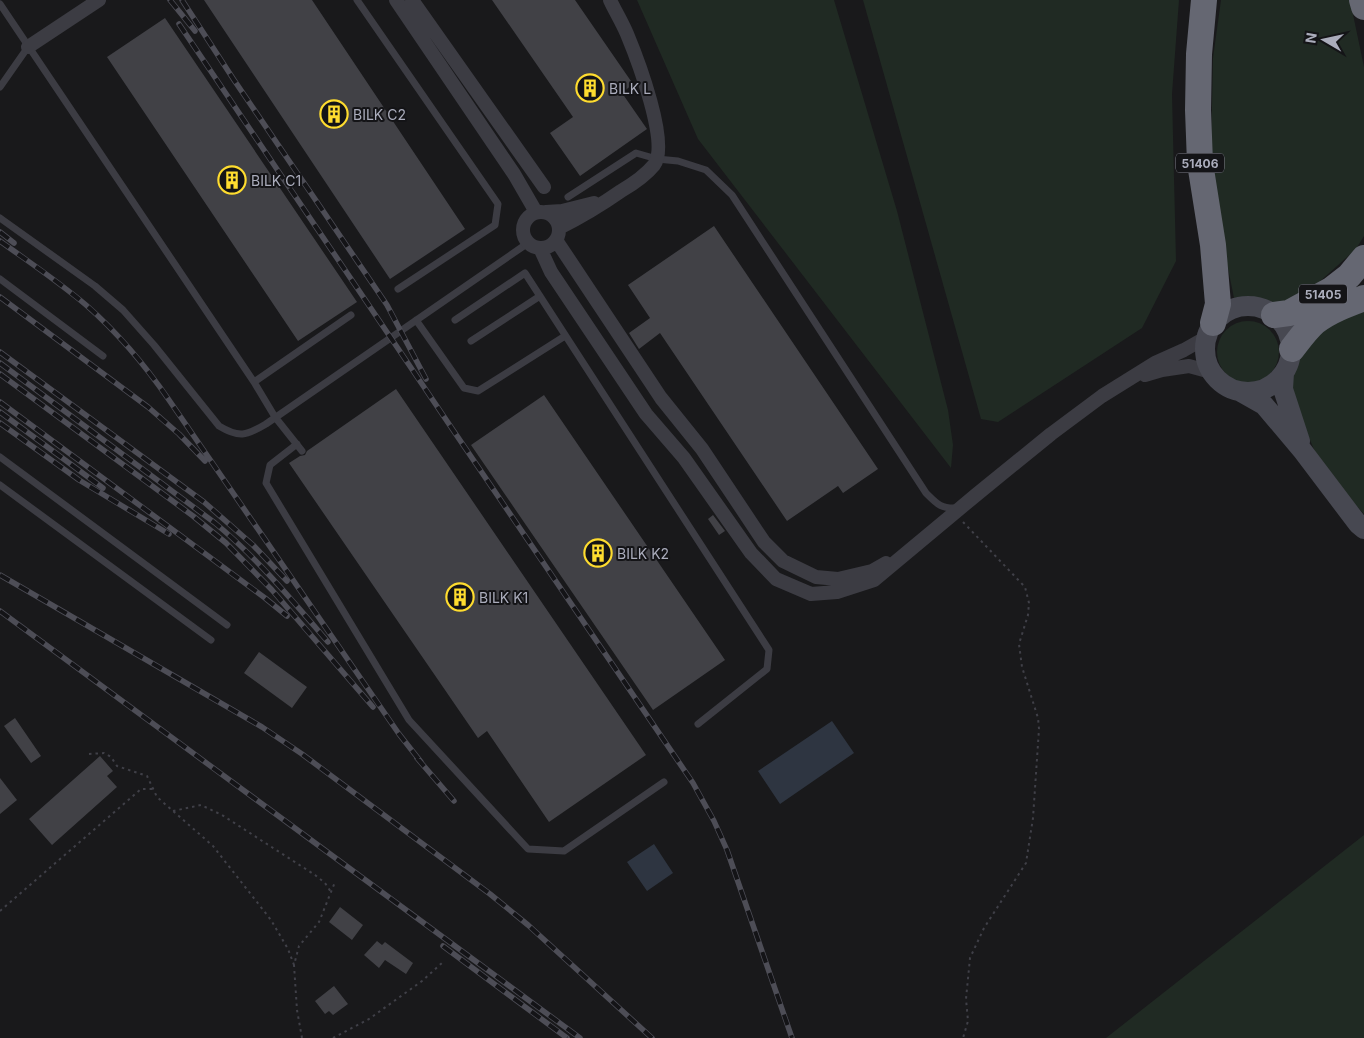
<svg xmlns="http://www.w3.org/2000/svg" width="1364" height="1038" font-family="Inter,sans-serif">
<rect width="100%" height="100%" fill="#19191b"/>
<!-- green -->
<path fill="#202a23" d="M 637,0 L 834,0 L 897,211 L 948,410 L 953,445 L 951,468 L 698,139 Z
M 863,0 L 1179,0 L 1172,94 L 1176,261 L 1142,328 L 998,422 L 981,419 Z
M 1221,0 L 1350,0 L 1364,67 L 1364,236 L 1356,249 L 1308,292 L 1280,306 L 1250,296 L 1234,298 L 1218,219 L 1211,152 L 1213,58 Z
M 1364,308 L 1364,514 C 1348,497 1332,480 1320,461 C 1313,451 1292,394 1292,382 C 1293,372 1299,350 1305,342 C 1320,325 1344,317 1364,308 Z
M1217 352a31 31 0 1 1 62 0a31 31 0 1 1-62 0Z
M 1364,835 L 1364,1038 L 1106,1038 Z"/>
<!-- water -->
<path fill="#2e3541" d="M 832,721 L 854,753 L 780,804 L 758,771 Z
M 654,844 L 673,873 L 647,891 L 627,862 Z"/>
<!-- building -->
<path fill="#414146" d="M 204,0 L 312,0 L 465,229 L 390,279 Z
M 492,0 L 575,0 L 633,84 L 622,93 L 647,129 L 580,176 L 550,133 L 573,117 Z
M 165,18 L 357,302 L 298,341 L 107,57 Z
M 714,226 L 878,469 L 843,493 L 838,486 L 787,521 L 660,333 L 639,349 L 629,333 L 650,318 L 628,285 Z
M 396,389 L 646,755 L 549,822 L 487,731 L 478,738 L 289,463 L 300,456 L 305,455 L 307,451 Z
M 544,395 L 725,660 L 653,710 L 471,445 Z
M 713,515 L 725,531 L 719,535 L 708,519 Z
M 259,652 L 307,687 L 292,708 L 244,673 Z
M 15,718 L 41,756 L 31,763 L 4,726 Z
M 100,756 L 113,771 L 107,776 L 117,787 L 52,845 L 29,819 Z
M 0,778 L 17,800 L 0,814 Z
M 340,907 L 363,925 L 352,940 L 329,922 Z
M 377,941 L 382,945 L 385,942 L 413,963 L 406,974 L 385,960 L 379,968 L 364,955 Z
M 334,986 L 348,1004 L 333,1015 L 329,1011 L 325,1014 L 315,1001 Z"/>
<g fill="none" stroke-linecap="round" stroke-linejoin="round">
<!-- path -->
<path stroke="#404048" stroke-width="2" stroke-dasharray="2.5 4" stroke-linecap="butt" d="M 963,522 L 1025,587 L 1029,603 L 1028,615 L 1019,644 L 1022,667 L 1038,718 L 1039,729 L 1033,818 L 1026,863 L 984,928 L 970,958 L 966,999 L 968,1021 L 963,1038
M 89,754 L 104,753 L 111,757 L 117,766 L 147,776 L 157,797 L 213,846 L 271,920 L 288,949 L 294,965
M 173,811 L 201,805 L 222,815 L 315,875 L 325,883 L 331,892
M 0,911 L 141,789 L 154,789
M 302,1038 L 297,1010 L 294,965 L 299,946 L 319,922 L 335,882
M 333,1038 L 369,1019 L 422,981 L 443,962"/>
<!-- lane -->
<path stroke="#3c3c43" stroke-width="7" d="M 357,0 L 498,204 L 495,225 L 398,289
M 0,4 L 254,382 L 275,417 L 302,451
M 0,87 L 28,47
M 568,197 L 636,153 L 657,159 L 678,161 L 706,170 L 732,195 L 926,493 C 937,504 941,509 957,508
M 0,218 L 95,286 L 123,310 L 154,345 L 219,426 C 239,438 246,436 266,424 L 528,243
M 0,279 L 103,356
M 416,320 L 464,388 L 478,391 L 565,336
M 455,320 L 525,273 L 769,650 L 767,669 L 698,724
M 471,341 L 540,296
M 254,382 L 351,315
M 297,444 L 270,465 L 266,483 L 409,720 L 528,849 L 564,851 L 664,782
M 0,457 L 227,625
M 0,485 L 211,640"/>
<!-- street -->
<path stroke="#3c3c43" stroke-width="14" d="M 396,0 L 514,174 L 536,212
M 412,0 L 544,187
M 28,47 L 99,0
M523 230a18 18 0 1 1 36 0a18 18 0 1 1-36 0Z
M 546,212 L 562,211 L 594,203
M 559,228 C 581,217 601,205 621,191 C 633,184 645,176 654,165 C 670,144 637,58 627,34 C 622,22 615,11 610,0
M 556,240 L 661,398 L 702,449 L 764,542 L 783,561 L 816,577 L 838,579 L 872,571 L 886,563
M 540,248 L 551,272 L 646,414 L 684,458 L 751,553 L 776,579 L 811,594 L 837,592 L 874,580 L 976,495 L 1051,434 L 1102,396 L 1155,363 L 1184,350 L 1207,337
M 1145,375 L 1162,370 L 1189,366 L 1211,372"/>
<!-- secondary -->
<path stroke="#474851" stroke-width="20" d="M1205 349a43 43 0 1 1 86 0a43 43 0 1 1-86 0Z
M 1284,373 L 1283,389 L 1300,441
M 1241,392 L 1264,405 L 1302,450 L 1358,524 L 1364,529"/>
<!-- highway -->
<path stroke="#656772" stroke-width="26" d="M 1204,0 L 1199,54 L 1198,110 L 1200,163 L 1213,245 L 1218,304 L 1213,323
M 1362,0 L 1364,7
M 1274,315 L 1289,313 L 1331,290 L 1349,276 L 1364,258
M 1292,349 C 1299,340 1306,330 1315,322 C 1329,311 1348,304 1364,298"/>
<!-- rail casing -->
<g stroke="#4d4d56" stroke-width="5.5">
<path id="rail" d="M 170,0 L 195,31
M 182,0 L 234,80 L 387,305 L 426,379
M 179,24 L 453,430 L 693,783 L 714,821 L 727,850 L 792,1038
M 0,232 L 14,243
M 0,241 C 29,262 59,282 86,305 C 118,333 145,365 169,400 L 399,734 L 421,762
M 0,297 L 148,407 L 179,434 L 205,461
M 0,352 L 204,502 L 253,545 L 287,581
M 0,363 L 215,523 C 257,558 292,600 328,642
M 0,374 L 193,516 L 226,543 L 272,590 L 373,707
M 0,402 L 265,598 L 287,616
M 0,412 L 103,488
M 0,423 L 79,480 L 169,534
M 0,575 L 262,727 L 302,754 L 490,894 L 528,925 L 652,1038
M 0,611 L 580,1038
M 417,758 L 454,801
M 443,946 L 567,1038"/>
</g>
<!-- rail -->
<use href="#rail" stroke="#141417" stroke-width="4" stroke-dasharray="11" stroke-linecap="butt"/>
</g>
<!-- icons -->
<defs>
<g id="building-ring" transform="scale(1.4375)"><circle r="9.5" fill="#141417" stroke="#fedc2f" stroke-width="1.5"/><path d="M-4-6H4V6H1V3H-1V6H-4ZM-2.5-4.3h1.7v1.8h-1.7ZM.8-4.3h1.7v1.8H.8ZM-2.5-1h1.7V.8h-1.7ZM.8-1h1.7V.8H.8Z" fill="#fedc2f"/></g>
</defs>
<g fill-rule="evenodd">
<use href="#building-ring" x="590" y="88"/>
<use href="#building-ring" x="334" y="114"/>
<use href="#building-ring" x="232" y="180"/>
<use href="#building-ring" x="598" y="553"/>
<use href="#building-ring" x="460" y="597"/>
</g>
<g text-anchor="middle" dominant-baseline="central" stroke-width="4" stroke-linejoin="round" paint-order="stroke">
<!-- shield labels -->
<g fill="#141417" stroke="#7e7f8a" stroke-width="1">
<rect x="1176" y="153.5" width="48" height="19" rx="4"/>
<rect x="1299" y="284.5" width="48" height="19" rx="4"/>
</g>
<g font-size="12" font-weight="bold" fill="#abadbc">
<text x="1200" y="163">51406</text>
<text x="1323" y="294">51405</text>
</g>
<!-- poi labels -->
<g font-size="14" fill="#abadbc" stroke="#141417" text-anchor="start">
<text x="609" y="88">BILK L</text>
<text x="353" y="114">BILK C2</text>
<text x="251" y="180">BILK C1</text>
<text x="617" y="553">BILK K2</text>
<text x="479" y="597">BILK K1</text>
</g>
</g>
<!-- north arrow -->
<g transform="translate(1324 40) rotate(279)" stroke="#141417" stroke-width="4" paint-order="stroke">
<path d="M0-4L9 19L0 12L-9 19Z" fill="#abadbc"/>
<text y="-8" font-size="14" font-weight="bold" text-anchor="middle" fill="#abadbc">N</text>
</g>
</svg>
